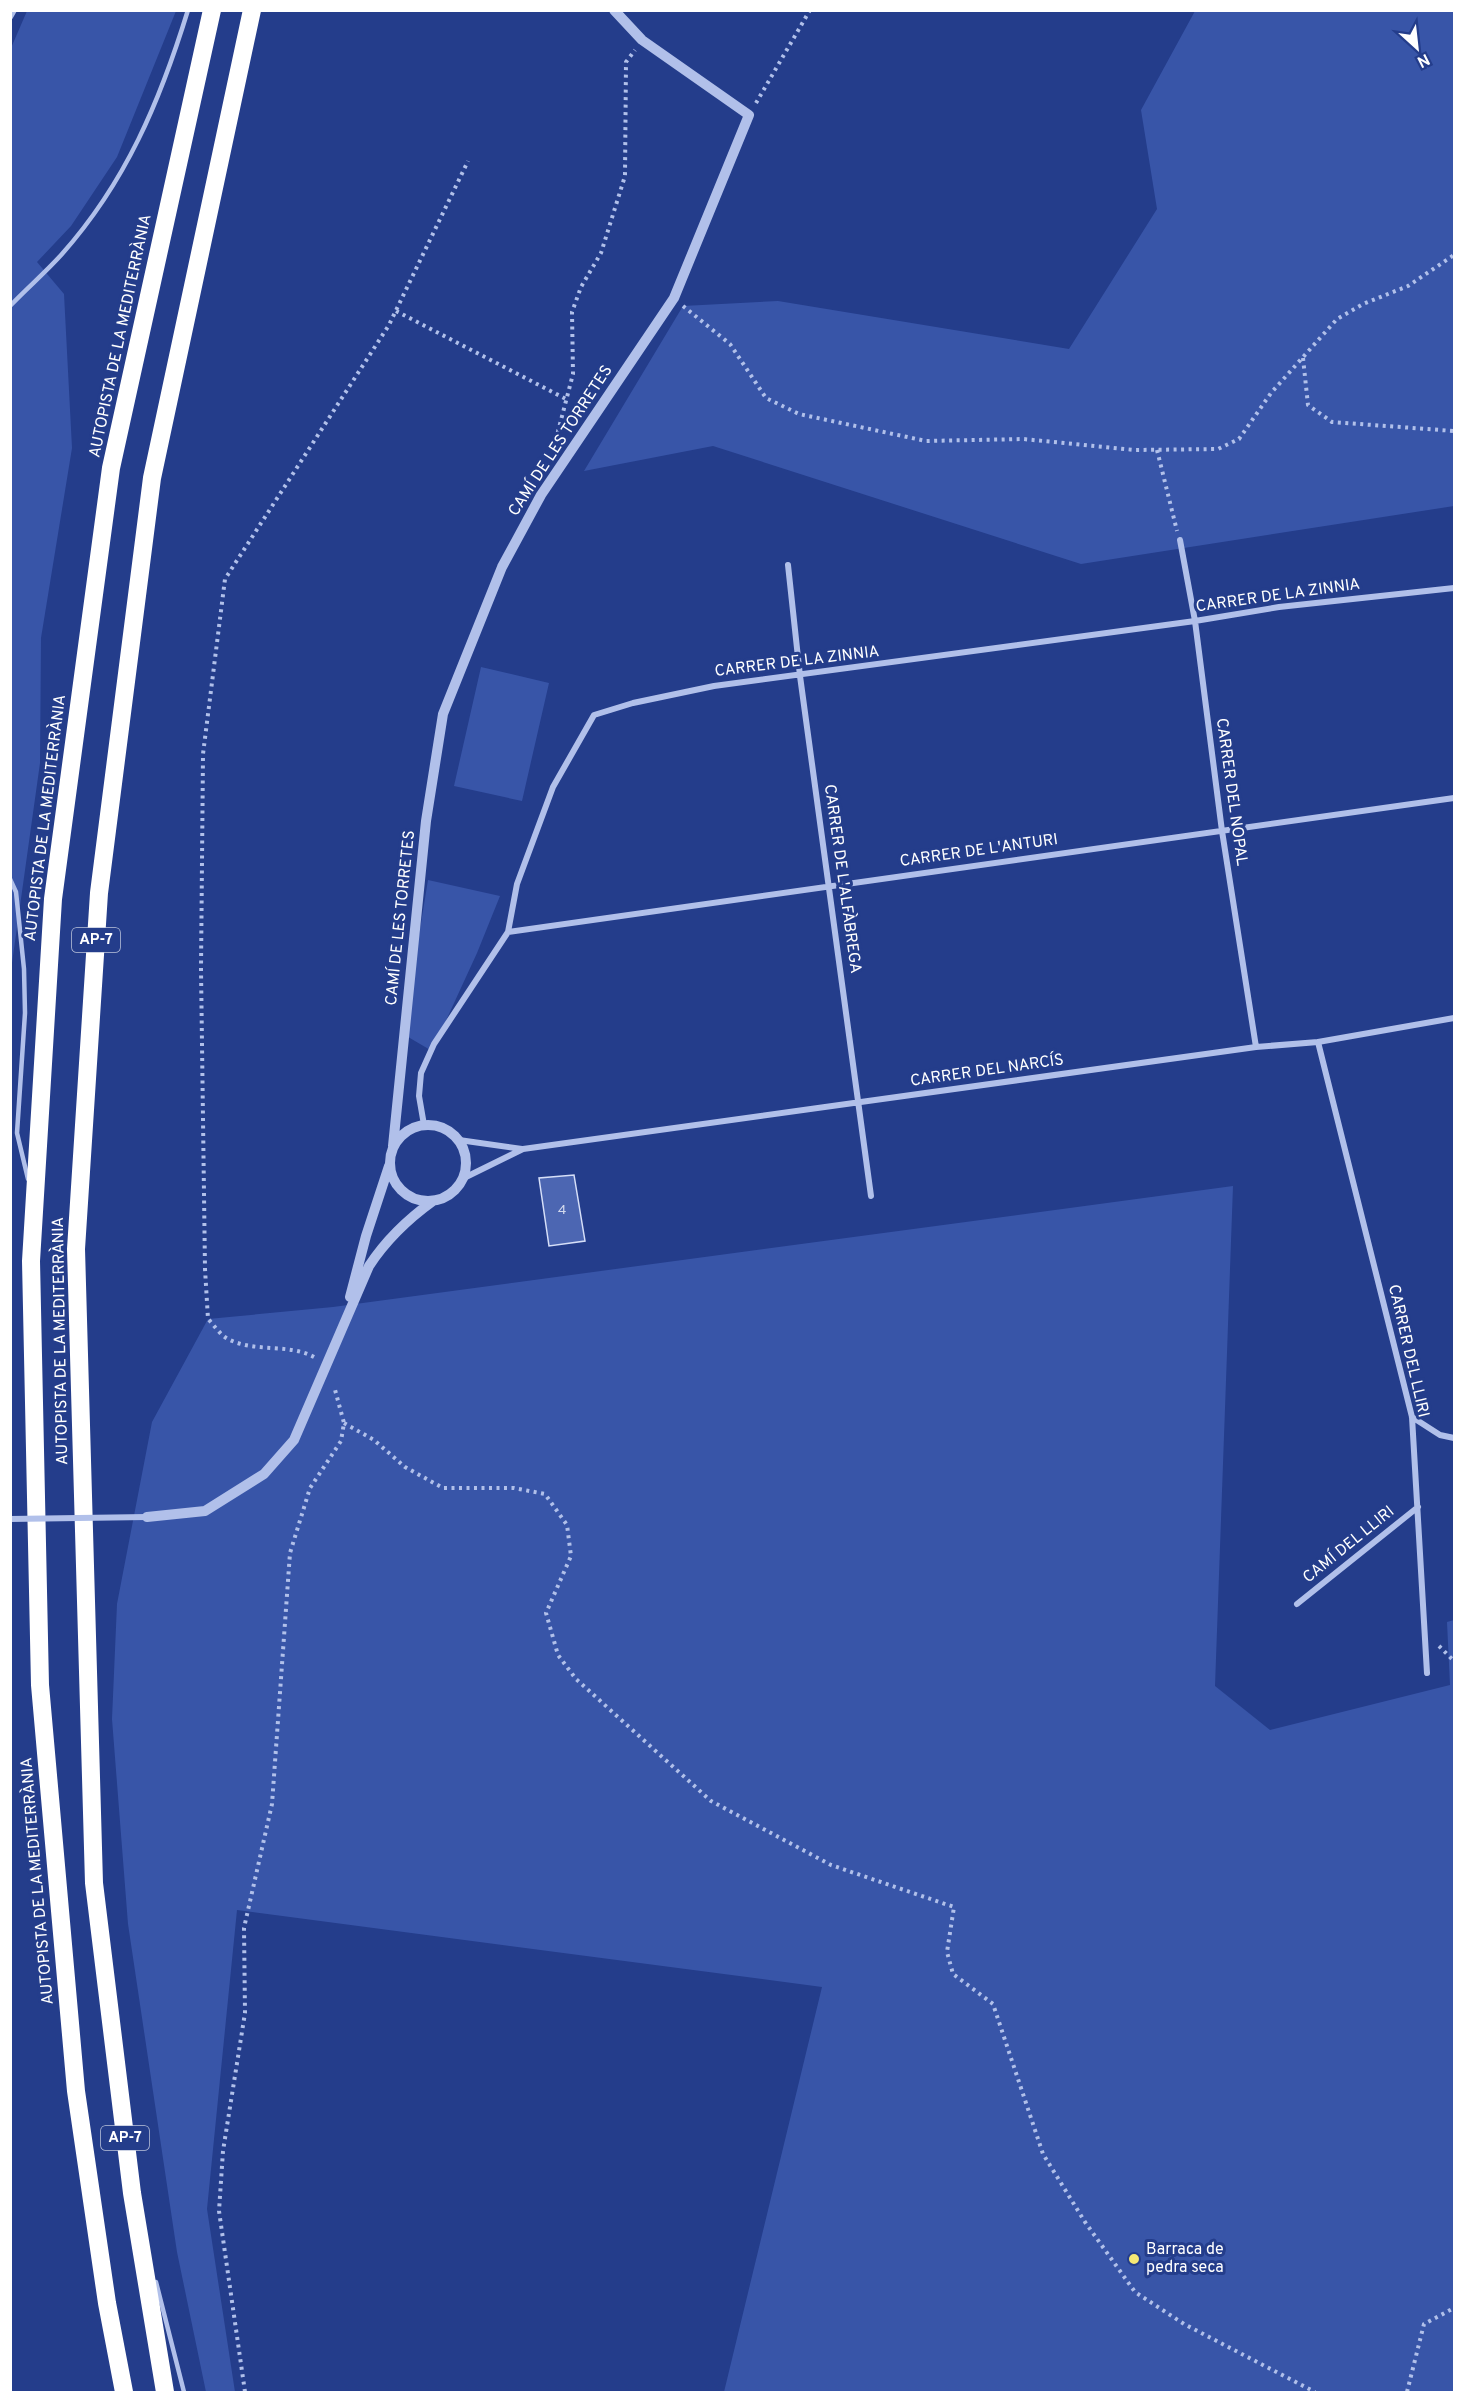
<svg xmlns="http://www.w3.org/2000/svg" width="1465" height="2403" font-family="Overpass,sans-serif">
<rect width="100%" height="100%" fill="#243d8b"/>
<!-- green -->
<path fill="#3855a8" d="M 27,11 L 176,11 L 117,157 L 71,226 L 37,262 L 64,294 L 72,448 L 41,638 L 40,763 L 12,963 L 11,1006 L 11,48 Z
M 1195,11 L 1454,11 L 1454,506 L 1081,564 L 713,446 L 584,471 L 683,306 L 778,301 L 1069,349 L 1157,209 L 1141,110 Z
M 481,667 L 549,683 L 522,801 L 454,786 Z
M 428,880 L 500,896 L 477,953 L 432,1051 L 403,1034 Z
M 1233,1186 L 1215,1686 L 1270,1730 L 1450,1685 L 1447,1622 L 1454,1620 L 1454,2392 L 724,2392 L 822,1987 L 237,1910 L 207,2209 L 235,2392 L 206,2392 L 177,2252 L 128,1924 L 112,1719 L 117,1604 L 152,1422 L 208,1319 L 333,1307 Z"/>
<!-- building -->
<path fill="#4c66b2" stroke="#d6dff8" stroke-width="1.5" d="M 574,1175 L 585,1241 L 549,1246 L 539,1178 Z"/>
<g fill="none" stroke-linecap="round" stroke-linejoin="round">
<!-- path -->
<path stroke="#b1c0ea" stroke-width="4" stroke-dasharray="3 4.5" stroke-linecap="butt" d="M 756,103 L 810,10
M 683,306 L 730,344 L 766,398 L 799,414 L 926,441 L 1023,439 L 1135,450 L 1218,449 L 1239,439 L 1271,393 L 1337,319 L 1363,304 L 1408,286 L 1454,255
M 396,311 L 566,399
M 1303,358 L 1308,405 L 1332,422 L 1454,431
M 554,447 L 573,374 L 572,312 L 581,287 L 601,253 L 625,176 L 626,62 L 635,50
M 1157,450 L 1177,531
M 314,1357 C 288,1343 255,1353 228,1339 C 220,1335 214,1325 208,1319 L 205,1269 L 201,969 L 203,754 L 225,579 L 389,325 L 468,161
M 344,1423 L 374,1440 L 405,1467 L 443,1488 L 514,1488 L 545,1494 L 567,1525 L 571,1556 L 546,1613 L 558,1655 L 576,1679 L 711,1801 L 831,1865 L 954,1907 L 947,1952 L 953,1974 L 993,2004 L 1043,2154 L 1085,2222 L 1135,2292 L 1184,2324 L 1315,2392
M 1439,1646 L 1454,1661
M 245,2392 L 219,2211 L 223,2151 L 245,2013 L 244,1928 L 272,1804 L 290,1553 L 310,1488 L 341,1441 L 344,1423 L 334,1386
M 1407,2392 L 1424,2324 L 1454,2308"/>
<!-- service -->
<path stroke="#b1c0ea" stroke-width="4.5" d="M 10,306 C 27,288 46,272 62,254 C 126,182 160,101 188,10
M 10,879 L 16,892 L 24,969 L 25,1013 L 17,1133 L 28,1179
M 156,2282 L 184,2392"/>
<!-- minor -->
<path stroke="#b1c0ea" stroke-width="6" d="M 10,17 L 14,10
M 1180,540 L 1195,621 L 1222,831 L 1256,1047
M 788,565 L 800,676 L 871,1196
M 508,932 L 1454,798
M 1318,1042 L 1412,1417 L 1427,1673
M 424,1125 L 419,1096 L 421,1073 L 434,1044 L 508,932 L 517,884 L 553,787 L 594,715 L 633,703 L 714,686 L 1195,621 L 1279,607 L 1454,588
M 459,1140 L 522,1149
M 464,1178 L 523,1149 L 1256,1047 L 1318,1042 L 1454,1018
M 1412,1417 L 1440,1435 L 1454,1438
M 1297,1604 L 1418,1507"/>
<!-- tertiary -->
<path stroke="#b1c0ea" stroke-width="10" d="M390 1163a38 38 0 1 1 76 0a38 38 0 1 1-76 0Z
M 393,1146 L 426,821 L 443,714 L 502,567 L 541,495 L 674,298 L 749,115 L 642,40 L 614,10
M 350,1297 L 366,1236 L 389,1166
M 147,1517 L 205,1511 L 264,1474 L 294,1440 L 369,1266 C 386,1240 408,1219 433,1201"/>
<!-- motorway -->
<path stroke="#fff" stroke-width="18" d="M 124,2392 L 107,2303 L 76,2091 L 40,1685 L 31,1261 L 53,899 L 111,468 L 212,10
M 165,2392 L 132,2193 L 94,1883 L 76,1249 L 99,893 L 152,478 L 252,10"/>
<!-- minor-bridge -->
<path stroke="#b1c0ea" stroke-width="6" d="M 10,1519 L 147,1517"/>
</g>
<!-- markers -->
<circle fill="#f5e875" stroke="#243d8b" stroke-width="2" cx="1134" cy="2259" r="6"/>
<g text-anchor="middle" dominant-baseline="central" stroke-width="6" stroke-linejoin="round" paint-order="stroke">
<!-- number labels -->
<g font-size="14" fill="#d2d9ec">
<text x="562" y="1210">4</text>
</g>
<!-- shield labels -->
<g fill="#243d8b" stroke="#bdc5dc" stroke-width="1.5">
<rect x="72" y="928" width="48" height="24" rx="4.5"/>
<rect x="101" y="2126" width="48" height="24" rx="4.5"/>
</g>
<g font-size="15" font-weight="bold" fill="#fff">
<text x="96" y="940">AP-7</text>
<text x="125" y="2138">AP-7</text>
</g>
<!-- street labels -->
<g font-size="16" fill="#fff" stroke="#243d8b">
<text transform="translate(121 336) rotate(-78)">AUTOPISTA DE LA MEDITERRÀNIA</text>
<text transform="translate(561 441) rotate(-57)">CAMÍ DE LES TORRETES</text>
<text transform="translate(1278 596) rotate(-8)">CARRER DE LA ZINNIA</text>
<text transform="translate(797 662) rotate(-7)">CARRER DE LA ZINNIA</text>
<text transform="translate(1231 792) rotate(82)">CARRER DEL NOPAL</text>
<text transform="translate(46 818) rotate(-83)">AUTOPISTA DE LA MEDITERRÀNIA</text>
<text transform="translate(979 851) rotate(-8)">CARRER DE L'ANTURI</text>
<text transform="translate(842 879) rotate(82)">CARRER DE L'ALFÀBREGA</text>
<text transform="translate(401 918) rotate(-84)">CAMÍ DE LES TORRETES</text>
<text transform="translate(987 1071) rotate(-8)">CARRER DEL NARCÍS</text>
<text transform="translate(61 1341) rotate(-91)">AUTOPISTA DE LA MEDITERRÀNIA</text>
<text transform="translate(1408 1351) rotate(77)">CARRER DEL LLIRI</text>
<text transform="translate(1349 1545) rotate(-39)">CAMÍ DEL LLIRI</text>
<text transform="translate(38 1881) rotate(-95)">AUTOPISTA DE LA MEDITERRÀNIA</text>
</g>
<!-- poi labels -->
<g font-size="16" fill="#fff" stroke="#243d8b" text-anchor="start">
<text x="1146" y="2250">Barraca de<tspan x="1146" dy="18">pedra seca</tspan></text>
</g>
</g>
<!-- border -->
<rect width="1465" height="2403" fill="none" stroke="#ffffff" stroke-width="24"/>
<!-- north arrow -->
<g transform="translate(1417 48) rotate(153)" stroke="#243d8b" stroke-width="4.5" paint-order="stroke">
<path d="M0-4.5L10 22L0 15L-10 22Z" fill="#ffffff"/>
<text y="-9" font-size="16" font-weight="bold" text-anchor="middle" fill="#ffffff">N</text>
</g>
</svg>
